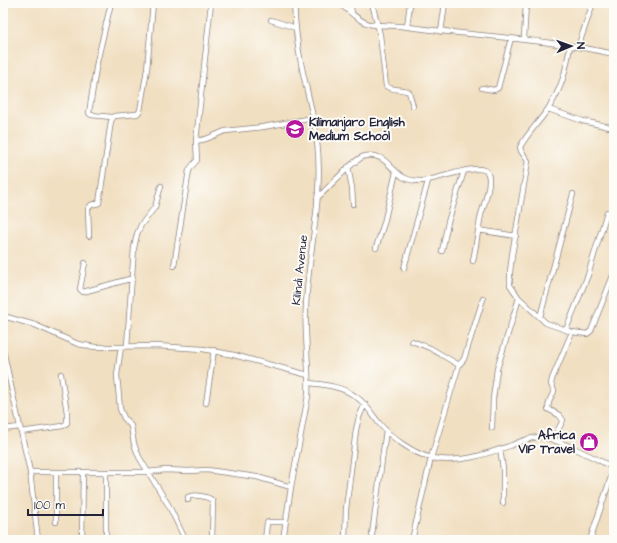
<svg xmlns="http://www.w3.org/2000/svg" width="617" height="543" font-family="'Architects Daughter',sans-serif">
<rect width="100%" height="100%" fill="#fdfcf7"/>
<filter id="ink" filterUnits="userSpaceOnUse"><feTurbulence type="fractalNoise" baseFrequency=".025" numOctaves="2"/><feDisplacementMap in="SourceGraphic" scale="8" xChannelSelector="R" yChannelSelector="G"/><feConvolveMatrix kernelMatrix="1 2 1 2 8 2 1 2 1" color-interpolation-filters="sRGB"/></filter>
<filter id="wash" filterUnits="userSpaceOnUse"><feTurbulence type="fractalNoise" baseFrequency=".012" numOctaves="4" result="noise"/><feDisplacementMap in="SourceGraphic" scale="16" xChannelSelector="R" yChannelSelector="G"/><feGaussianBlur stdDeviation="0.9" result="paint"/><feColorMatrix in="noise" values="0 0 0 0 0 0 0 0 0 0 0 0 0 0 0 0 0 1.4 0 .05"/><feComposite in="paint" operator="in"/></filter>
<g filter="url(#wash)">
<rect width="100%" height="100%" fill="#f1dfc1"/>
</g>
<g filter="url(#ink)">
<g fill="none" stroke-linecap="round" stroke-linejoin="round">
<!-- minor casing -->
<g stroke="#8a807e" stroke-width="6">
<path id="minor" d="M 111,3 L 97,62 L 89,113 L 91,115 L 112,117
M 339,3 C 348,10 358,21 369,24 C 381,26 395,25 408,27 C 477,36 546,39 614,54
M 350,3 L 352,13
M 372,3 L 380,35 L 386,86 C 392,91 402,88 409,92 L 413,106
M 271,20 L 296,28
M 407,27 L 410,3
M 441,32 L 445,3
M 524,39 L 526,3
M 570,46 C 566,71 562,88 548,109 C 539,122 528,133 520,147 L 521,151 L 528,161 L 512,255 L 510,272 L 510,285 L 519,298 L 546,323 L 572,332 L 587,334 L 591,331 L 614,273
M 578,47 L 593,3
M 482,88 L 494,90 L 498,88 L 511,38
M 548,109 L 583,121 L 614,128
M 196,141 L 206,139 L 225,131 L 263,127 L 313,118
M 348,167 L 352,188 L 353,204
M 317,198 C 328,189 353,159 365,156 C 384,152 390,169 403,177 C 408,180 415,181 421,181 C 435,181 476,163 486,171 C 488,173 489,177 489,180 C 489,192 484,204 481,215 C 478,230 476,246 473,261
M 478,230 L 516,236
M 89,236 L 88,209 L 91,205 L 99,203 L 111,121 L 114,116 L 137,114 L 140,111 L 147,69 L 153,3
M 376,248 L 384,223 L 396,172
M 442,251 L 448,222 L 464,171
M 85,263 L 80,289 L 83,292 L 133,278
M 174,266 L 189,170 L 197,160 L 196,141 L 211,3
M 404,268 L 428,181
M 3,316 L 35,325 L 78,344 L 95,347 L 156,346 L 203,349 L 234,355 L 308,375
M 540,317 L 573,194
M 566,330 L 588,275 L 607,212
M 412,341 L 430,348 L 459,365
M 127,346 L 134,248 L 137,234 L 141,225 L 155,207 L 161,186
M 121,347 L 117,375 L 120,409 L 124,418 L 131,426 L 134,444 L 139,457 L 169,506 L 184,537
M 3,350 L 30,472 L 38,540
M 309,383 C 325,385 341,386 355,396 C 366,403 371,413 379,423 C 390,437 414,454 432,458 C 460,464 486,454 512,445 C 521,441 531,437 541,437 C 556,438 599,460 614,468
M 206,403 L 214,350
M 492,428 L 493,399 L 497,369 L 519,298
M 3,429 L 20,427
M 21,432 L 63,426 L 67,423 L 67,413 L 61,374
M 553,440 L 563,420 L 559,415 L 548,409 L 549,402 L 554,391 L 551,384 L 552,379 L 572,332
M 500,449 L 503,469 L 503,503
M 30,472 L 147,472 L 166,470 L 188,471 L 207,470 L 257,477 L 291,487
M 106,472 L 106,540
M 188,500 L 188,497 C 194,494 208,496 213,501 L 212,540
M 56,522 L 56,472
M 372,535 L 386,430
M 82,540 L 83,472
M 265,540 L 267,523 L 268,522 L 285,522
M 283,540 L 291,487 L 308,396 C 310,366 304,337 306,307 C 308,252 324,197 317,141 C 314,115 306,89 301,63 C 297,44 295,23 294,3
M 345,540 L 346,509 L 356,430 L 359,417 L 365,404
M 412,540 L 431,458 L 459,365 L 464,359 L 483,299
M 590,540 L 614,468"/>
</g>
<!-- minor -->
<use href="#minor" stroke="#fff" stroke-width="4.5"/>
</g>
</g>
<!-- icons -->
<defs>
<g id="school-disc" transform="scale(1)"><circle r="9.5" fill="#b5179e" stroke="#fdfcf7"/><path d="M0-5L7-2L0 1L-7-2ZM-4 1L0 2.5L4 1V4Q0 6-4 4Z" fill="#fff"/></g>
<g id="shop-disc" transform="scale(1)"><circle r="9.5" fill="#b5179e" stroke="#fdfcf7"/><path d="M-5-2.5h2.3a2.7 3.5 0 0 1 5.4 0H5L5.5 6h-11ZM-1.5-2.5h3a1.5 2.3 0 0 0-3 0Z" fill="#fff"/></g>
</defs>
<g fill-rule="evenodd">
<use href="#school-disc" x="295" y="129"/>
<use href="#shop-disc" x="589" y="442"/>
</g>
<g text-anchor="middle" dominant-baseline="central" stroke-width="4" stroke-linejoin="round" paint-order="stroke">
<!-- poi labels -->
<g font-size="12" font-weight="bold" fill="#22223b" stroke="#fdfcf7" text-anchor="start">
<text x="309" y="122">Kilimanjaro English<tspan x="309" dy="14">Medium School</tspan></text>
<text x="575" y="435" text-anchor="end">Africa<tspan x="575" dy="14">VIP Travel</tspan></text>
</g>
<!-- street labels -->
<g font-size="12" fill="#22223b" stroke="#fdfcf7">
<text transform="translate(300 270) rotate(-84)">Kilindi Avenue</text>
</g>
</g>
<!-- margin -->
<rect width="617" height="543" fill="none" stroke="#fdfcf7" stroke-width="16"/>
<!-- north arrow -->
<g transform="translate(571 46) rotate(88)" stroke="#fdfcf7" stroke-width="3" paint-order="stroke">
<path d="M0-3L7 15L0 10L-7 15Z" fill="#22223b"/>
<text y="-6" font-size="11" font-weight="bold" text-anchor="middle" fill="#22223b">N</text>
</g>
<!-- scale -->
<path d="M28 509v6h75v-6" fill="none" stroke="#22223b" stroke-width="2"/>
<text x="34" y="509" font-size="12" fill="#22223b" stroke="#fdfcf7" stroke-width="3" paint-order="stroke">100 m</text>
</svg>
